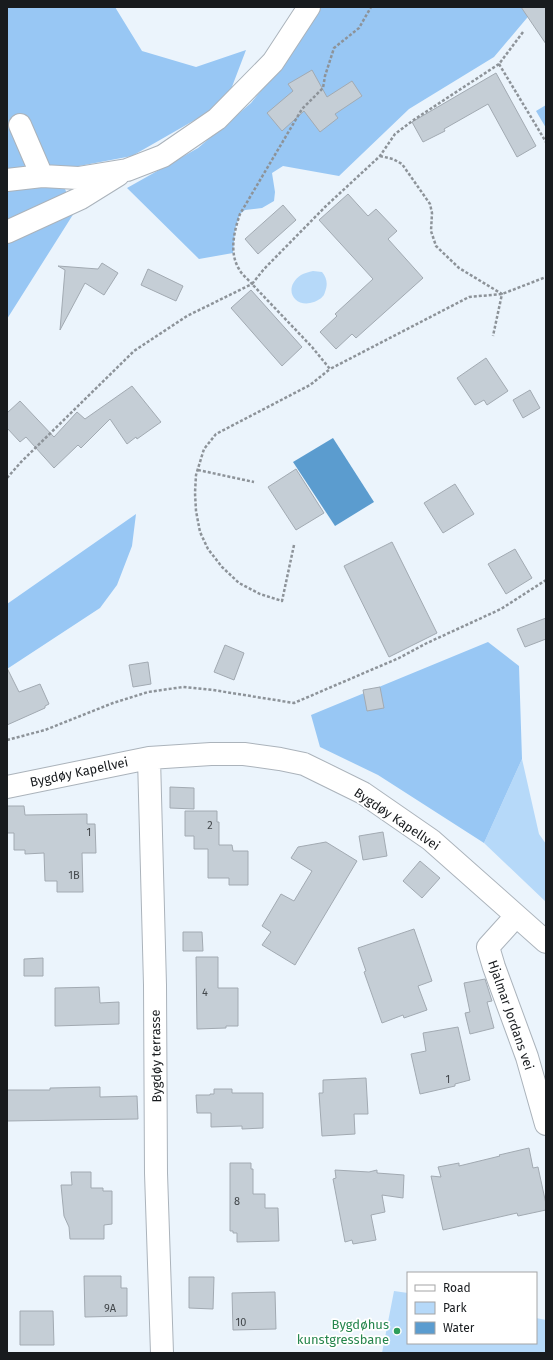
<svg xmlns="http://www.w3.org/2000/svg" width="553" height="1360" font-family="'Fira Sans',sans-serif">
<rect width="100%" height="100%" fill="#ebf4fc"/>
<!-- green -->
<path fill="#b6d9f9" d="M 313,271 L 322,272 C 327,278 328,284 325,292 C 324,297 319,300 314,302 C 294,309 282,288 301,275 C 304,273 309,272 313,271 Z
M 522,759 L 539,834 L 546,844 L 546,902 L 484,843 Z
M 394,1291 L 408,1293 L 408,1343 L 536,1343 L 536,1318 L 546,1320 L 546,1353 L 382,1353 Z"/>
<!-- forest -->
<path fill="#98c7f4" d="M 7,7 L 115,7 L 142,51 L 196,67 L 246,50 L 230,92 L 207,113 L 132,156 L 58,170 L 74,213 L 7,319 Z
M 317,7 L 542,7 L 532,12 L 494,57 L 409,109 L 339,176 L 283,166 L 272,173 L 275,192 L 274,201 L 262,208 L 245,210 L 240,214 L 235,229 L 233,253 L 199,259 L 127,188 L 198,148 L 251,103 L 280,67 Z
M 546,105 L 546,128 L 536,111 Z
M 136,514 L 132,546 L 117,585 L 100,608 L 7,669 L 7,604 Z
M 488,642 L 519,666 L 522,759 L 484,843 L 378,775 L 320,747 L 311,715 Z"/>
<!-- water -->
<path fill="#5b9ccf" d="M 333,438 L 374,502 L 335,526 L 293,462 Z"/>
<!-- building -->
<path fill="#c5ced6" stroke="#a2aab2" d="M 521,7 L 546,7 L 546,44 Z
M 312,70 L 327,97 L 352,81 L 362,96 L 335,114 L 338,118 L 320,132 L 304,111 L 282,131 L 267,113 L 293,91 L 288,84 Z
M 496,73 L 536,146 L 517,157 L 488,104 L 444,129 L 445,131 L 423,142 L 412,122 Z
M 348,194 L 368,216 L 376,209 L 397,231 L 388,239 L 423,278 L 356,338 L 352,334 L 336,349 L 320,332 L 337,316 L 335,314 L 373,279 L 319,220 Z
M 283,205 L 296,220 L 258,254 L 245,239 Z
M 102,263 L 118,273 L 104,295 L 85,283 L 60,330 L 65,270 L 58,266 L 98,269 Z
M 148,269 L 183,286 L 176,301 L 141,285 Z
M 251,290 L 302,347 L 282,366 L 231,308 Z
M 486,358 L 508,391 L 487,405 L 484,400 L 475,405 L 457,378 Z
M 132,386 L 161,422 L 137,439 L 136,437 L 127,444 L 110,419 L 81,448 L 78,445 L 54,468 L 26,437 L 20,442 L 7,428 L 7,413 L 20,401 L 54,437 L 77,412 L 85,419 Z
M 530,390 L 540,408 L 523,418 L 513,400 Z
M 296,469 L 324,513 L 296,530 L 268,487 Z
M 455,484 L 474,514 L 443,533 L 424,503 Z
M 392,542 L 437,633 L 389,657 L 344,566 Z
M 515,549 L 532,578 L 506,594 L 488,564 Z
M 546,618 L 546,639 L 525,647 L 517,629 Z
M 225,645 L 244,653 L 234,680 L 214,672 Z
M 148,662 L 151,684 L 133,687 L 129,665 Z
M 7,668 L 19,692 L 40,684 L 49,704 L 45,706 L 45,708 L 7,725 Z
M 380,687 L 384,708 L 367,711 L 363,690 Z
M 170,787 L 194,788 L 194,809 L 170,808 Z
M 7,806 L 24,806 L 25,815 L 87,814 L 87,824 L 95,824 L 96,853 L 82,853 L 83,892 L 57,892 L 57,881 L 45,881 L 44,853 L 25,854 L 25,850 L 14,850 L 14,833 L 7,833 Z
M 185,811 L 217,811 L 217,822 L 219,822 L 219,845 L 232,845 L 233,851 L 248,851 L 248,885 L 229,885 L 229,878 L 208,878 L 208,849 L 194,849 L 194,836 L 185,836 Z
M 383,832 L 387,856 L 363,860 L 359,836 Z
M 326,842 L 357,861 L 295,965 L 262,945 L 271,932 L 262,926 L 281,894 L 294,901 L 312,871 L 291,858 L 298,847 Z
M 420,861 L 440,878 L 422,898 L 403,881 Z
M 414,929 L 432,981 L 418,986 L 427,1010 L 404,1018 L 403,1015 L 382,1023 L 364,972 L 366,971 L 358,948 Z
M 183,932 L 202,932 L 203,951 L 183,951 Z
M 196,957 L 218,957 L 218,988 L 238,988 L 238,1026 L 226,1026 L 226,1028 L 197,1029 Z
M 43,958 L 43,976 L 24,976 L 24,959 Z
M 485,979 L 492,1001 L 487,1002 L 494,1028 L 470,1034 L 465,1013 L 470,1012 L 464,983 Z
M 99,987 L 100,1003 L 119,1002 L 119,1024 L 55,1026 L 55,988 Z
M 458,1027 L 470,1080 L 455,1084 L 455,1086 L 420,1094 L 411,1054 L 426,1051 L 423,1033 Z
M 366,1078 L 368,1114 L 354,1114 L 355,1134 L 322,1136 L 319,1093 L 323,1093 L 323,1080 Z
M 100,1087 L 100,1097 L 137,1096 L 138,1119 L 7,1121 L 7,1090 L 50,1090 L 50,1088 Z
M 214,1089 L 232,1089 L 232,1093 L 263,1093 L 263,1128 L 242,1129 L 242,1126 L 211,1127 L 211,1113 L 197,1113 L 196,1095 L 210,1095 L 210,1094 L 214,1094 Z
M 529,1148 L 533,1168 L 538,1167 L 546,1204 L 546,1210 L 518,1216 L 517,1213 L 443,1230 L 431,1176 L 441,1177 L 438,1167 L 459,1163 L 459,1166 L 500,1156 L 499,1155 Z
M 230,1163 L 251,1163 L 251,1169 L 253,1169 L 253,1194 L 265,1194 L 265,1208 L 278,1208 L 279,1241 L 237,1242 L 237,1233 L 233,1233 L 233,1231 L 230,1231 Z
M 335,1170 L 369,1172 L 377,1170 L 377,1173 L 404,1175 L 403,1198 L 382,1195 L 385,1212 L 371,1215 L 376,1240 L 353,1244 L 352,1240 L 345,1242 L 333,1179 L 336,1178 Z
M 71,1172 L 91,1172 L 91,1188 L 103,1188 L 103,1191 L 112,1191 L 112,1224 L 104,1225 L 104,1239 L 70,1239 L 69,1227 L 64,1216 L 61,1185 L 72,1185 Z
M 84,1276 L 121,1276 L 121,1288 L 127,1288 L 127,1316 L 85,1317 Z
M 189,1277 L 214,1277 L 213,1309 L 189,1308 Z
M 275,1292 L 276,1329 L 233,1330 L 232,1293 Z
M 20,1311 L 53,1311 L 54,1345 L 20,1345 Z"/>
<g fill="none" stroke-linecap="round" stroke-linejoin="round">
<!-- minor casing -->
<g stroke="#abb3bb" stroke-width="24">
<path id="minor" d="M 20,125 L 42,176
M 7,180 L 42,176 L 78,178 L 127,170 L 163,156 L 217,119 L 273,62 L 309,7
M 7,232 L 81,198 L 118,175
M 149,758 L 155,985 L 156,1173 L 162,1353
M 7,787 L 149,758 L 211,754 L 244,754 L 280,759 L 304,764 L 363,793 L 431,840 L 546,942
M 516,916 L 488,947 L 494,967 L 527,1057 L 546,1124"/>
</g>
<!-- path -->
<path stroke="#8d9399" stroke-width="2.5" stroke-dasharray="3 2" stroke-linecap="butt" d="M 523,32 L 499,64 L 415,119 L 395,134 L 380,156 L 326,206 L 264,269 L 252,284 L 312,347 L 330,369 L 469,297 L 502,294 L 546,277
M 499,64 L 546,142
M 380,156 L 393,159 L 402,164 L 430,204 L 432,213 L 431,231 L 436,246 L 459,268 L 502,294 L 493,336
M 198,470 L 254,482
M 7,478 L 21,462 L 134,351 L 187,316 L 252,284 C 248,279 242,275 239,269 C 229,253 234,231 240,214 L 302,109 L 323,88 L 325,76 L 334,48 L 359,28 L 371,7
M 294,545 L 282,601 L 260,594 L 239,583 L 222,567 L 208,549 L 200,532 L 196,511 L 195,493 L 196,475 L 204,449 L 216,434 L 310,385 L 330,369
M 7,740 L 45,730 L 113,703 L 148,692 L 183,687 L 213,690 L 294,703 L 399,658 L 427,643 L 501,609 L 546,580"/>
<!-- minor -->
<use href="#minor" stroke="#fff" stroke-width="22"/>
</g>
<!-- markers -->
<circle fill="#2e9e5b" stroke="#fff" stroke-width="1.5" cx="397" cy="1331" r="4"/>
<g text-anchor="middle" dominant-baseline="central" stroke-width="3.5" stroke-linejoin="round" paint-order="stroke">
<!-- number labels -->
<g font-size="11" fill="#43484c">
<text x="210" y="825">2</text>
<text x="89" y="832">1</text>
<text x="74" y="875">1B</text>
<text x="205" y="992">4</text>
<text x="448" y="1079">1</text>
<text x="237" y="1201">8</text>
<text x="110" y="1308">9A</text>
<text x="241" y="1322">10</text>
</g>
<!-- street labels -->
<g font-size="13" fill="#181b1e" stroke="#fff">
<text transform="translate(79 772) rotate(-12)">Bygdøy Kapellvei</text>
<text transform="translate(397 819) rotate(34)">Bygdøy Kapellvei</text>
<text transform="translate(511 1015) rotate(71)">Hjalmar Jordans vei</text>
<text transform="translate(156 1056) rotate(-91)">Bygdøy terrasse</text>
</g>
<!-- leisure labels -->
<g font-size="13" fill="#27864d" stroke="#fff" text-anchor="end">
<text x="389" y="1324">Bygdøhus<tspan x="389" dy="15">kunstgressbane</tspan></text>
</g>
</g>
<!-- border -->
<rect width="553" height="1360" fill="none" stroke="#181b1e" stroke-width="16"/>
<!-- legend -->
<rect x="407" y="1272" width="130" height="72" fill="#ffffff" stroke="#a3a4a5"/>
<rect x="415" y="1285" width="20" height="6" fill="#ffffff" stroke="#a3a4a5"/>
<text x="443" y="1292" font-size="12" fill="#181b1e">Road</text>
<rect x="415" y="1302" width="20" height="12" fill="#b6d9f9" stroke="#a3a4a5"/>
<text x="443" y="1312" font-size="12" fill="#181b1e">Park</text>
<rect x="415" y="1322" width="20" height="12" fill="#5b9ccf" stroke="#a3a4a5"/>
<text x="443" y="1332" font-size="12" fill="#181b1e">Water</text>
</svg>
